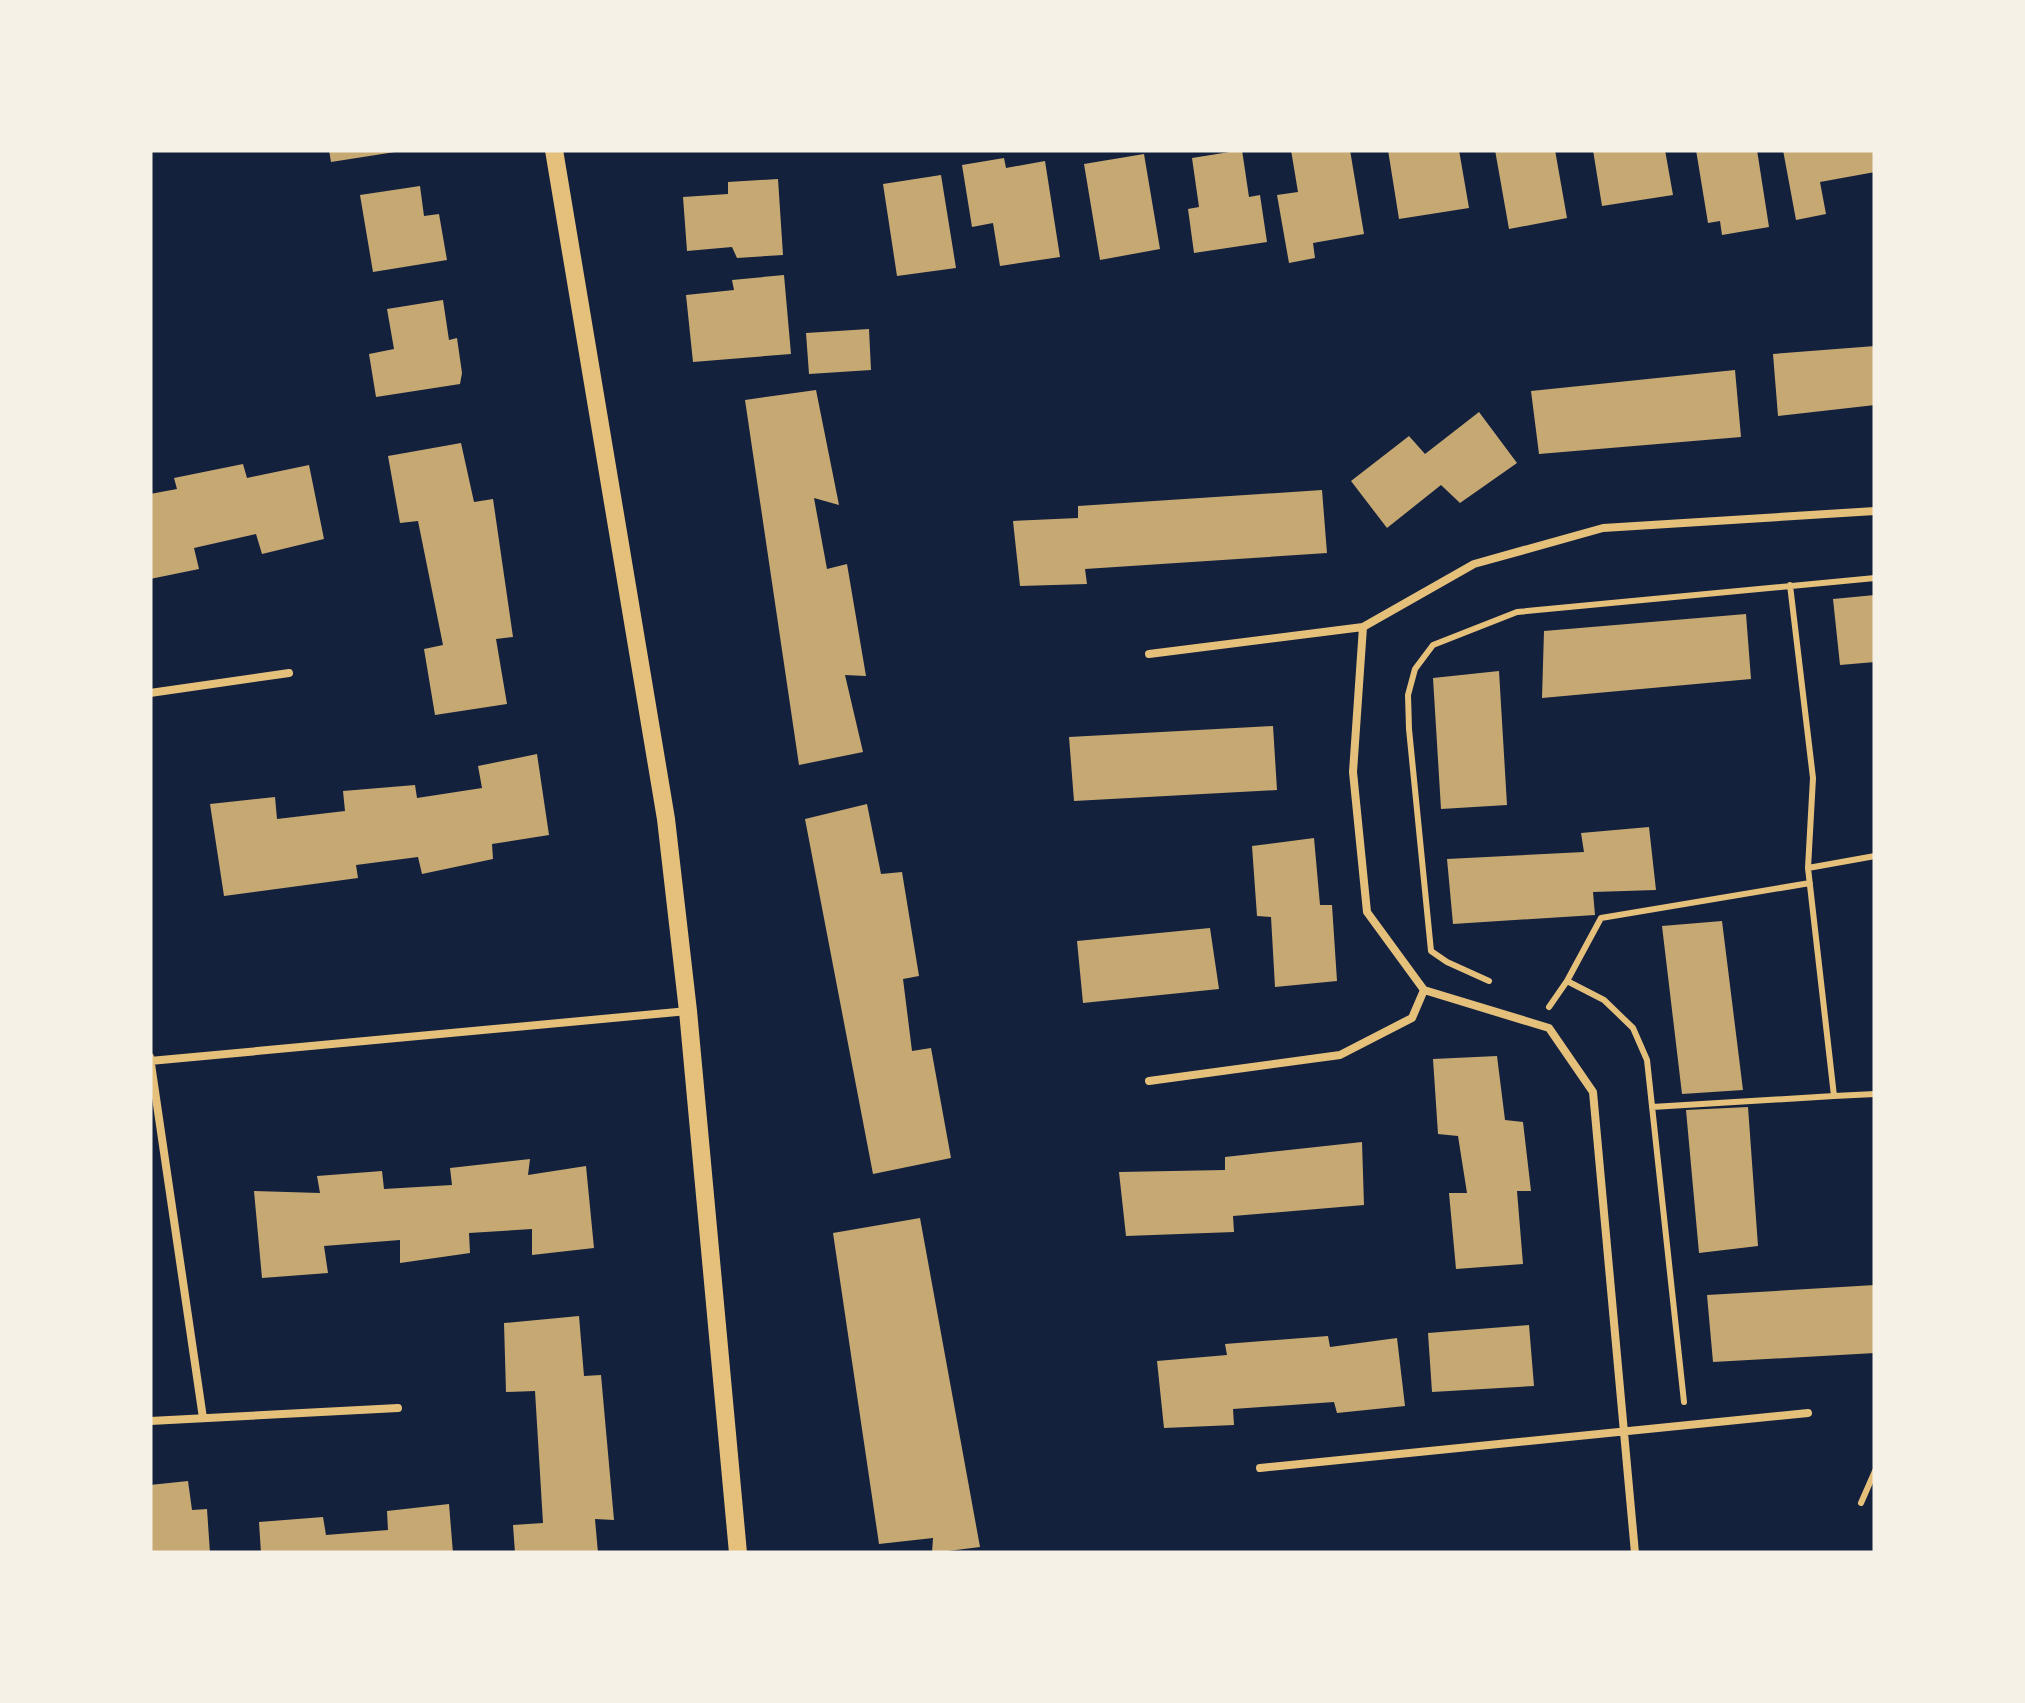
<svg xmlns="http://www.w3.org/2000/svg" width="2025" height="1703" font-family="'Work Sans',sans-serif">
<rect width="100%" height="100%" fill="#14213d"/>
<!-- building -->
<path fill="#c6a872" d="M 329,150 L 395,150 L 395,152 L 331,162 Z
M 1242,150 L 1249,197 L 1260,195 L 1267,242 L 1194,253 L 1188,209 L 1199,207 L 1192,158 Z
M 1291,150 L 1350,150 L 1364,234 L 1313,243 L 1315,258 L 1289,263 L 1277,195 L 1298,192 Z
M 1388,150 L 1459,150 L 1469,208 L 1399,219 Z
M 1495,150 L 1555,150 L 1567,218 L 1509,229 Z
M 1593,150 L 1665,150 L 1673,195 L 1602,206 Z
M 1696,150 L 1757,150 L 1769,227 L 1722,235 L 1720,221 L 1708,223 Z
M 1783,150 L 1875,150 L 1875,172 L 1820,182 L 1826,214 L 1796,220 Z
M 1144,154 L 1160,249 L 1100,260 L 1084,164 Z
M 1004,158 L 1006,168 L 1045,161 L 1060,257 L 1000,266 L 993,223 L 972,227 L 962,165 Z
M 941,175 L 956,268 L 897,276 L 883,184 Z
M 778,179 L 783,255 L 737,258 L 732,247 L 687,251 L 683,197 L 728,194 L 728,182 Z
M 420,186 L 424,216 L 439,214 L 447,260 L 373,272 L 360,195 Z
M 784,275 L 791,354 L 693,362 L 686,295 L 734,290 L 732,280 Z
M 443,300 L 449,340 L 457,338 L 462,373 L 460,384 L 376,397 L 369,354 L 394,349 L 387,309 Z
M 869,329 L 871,370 L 809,374 L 806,333 Z
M 1875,346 L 1875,405 L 1778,416 L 1773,354 Z
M 1735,370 L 1741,437 L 1539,454 L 1531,391 Z
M 816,390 L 839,505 L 814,498 L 827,569 L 847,564 L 866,676 L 845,675 L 863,752 L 799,765 L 745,400 Z
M 1479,412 L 1517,463 L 1460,503 L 1441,485 L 1387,528 L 1351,481 L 1409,436 L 1425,454 Z
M 461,443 L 474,502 L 493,499 L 513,637 L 496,639 L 507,704 L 435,715 L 424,649 L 443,645 L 418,521 L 400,523 L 388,456 Z
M 243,464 L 247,478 L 309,465 L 324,539 L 262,554 L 256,534 L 194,548 L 199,569 L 150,579 L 150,494 L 177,489 L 174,478 Z
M 1322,490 L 1327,553 L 1085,569 L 1087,584 L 1020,586 L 1013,521 L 1078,518 L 1078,506 Z
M 1875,595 L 1875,662 L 1840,665 L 1833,599 Z
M 1746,614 L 1751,679 L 1542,698 L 1544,631 Z
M 1499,671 L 1507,805 L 1441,809 L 1433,678 Z
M 1273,726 L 1277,790 L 1074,801 L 1069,737 Z
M 537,754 L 549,835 L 492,844 L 493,859 L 422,874 L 418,857 L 356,865 L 358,878 L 224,896 L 210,804 L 275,797 L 277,819 L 345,811 L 343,791 L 415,785 L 417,798 L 482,788 L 478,766 Z
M 867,804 L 881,874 L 902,872 L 919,976 L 903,979 L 912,1051 L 931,1048 L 951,1158 L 873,1174 L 805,819 Z
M 1649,827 L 1656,890 L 1593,892 L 1595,915 L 1453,924 L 1447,859 L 1584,852 L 1581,833 Z
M 1314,838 L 1320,905 L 1332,905 L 1337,981 L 1275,987 L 1271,917 L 1257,916 L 1252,846 Z
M 1722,921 L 1743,1090 L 1682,1094 L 1662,926 Z
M 1210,928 L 1219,989 L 1083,1003 L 1077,941 Z
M 1497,1056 L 1505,1120 L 1523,1122 L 1531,1191 L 1517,1191 L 1523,1264 L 1456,1269 L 1449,1193 L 1467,1193 L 1458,1136 L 1438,1134 L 1433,1059 Z
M 1748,1107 L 1758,1246 L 1699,1253 L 1686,1110 Z
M 1362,1142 L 1364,1205 L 1233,1216 L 1234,1232 L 1126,1236 L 1119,1172 L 1225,1170 L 1225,1157 Z
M 530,1159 L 528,1175 L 586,1166 L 594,1248 L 532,1255 L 532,1229 L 469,1233 L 470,1253 L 400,1263 L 400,1240 L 324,1246 L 328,1273 L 262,1278 L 254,1191 L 320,1193 L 317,1176 L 382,1171 L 384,1189 L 452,1185 L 450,1168 Z
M 920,1218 L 980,1547 L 932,1553 L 933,1538 L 879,1544 L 833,1233 Z
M 1875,1285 L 1875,1353 L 1713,1362 L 1707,1295 Z
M 579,1316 L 584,1376 L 601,1375 L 614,1520 L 595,1519 L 598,1553 L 515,1553 L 513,1525 L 543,1523 L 535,1391 L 506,1392 L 504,1323 Z
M 1529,1325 L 1534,1386 L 1432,1392 L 1428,1333 Z
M 1328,1336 L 1330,1347 L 1397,1338 L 1405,1406 L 1337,1413 L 1334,1402 L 1233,1409 L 1234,1425 L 1164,1428 L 1157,1361 L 1227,1355 L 1225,1344 Z
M 188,1481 L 192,1510 L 207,1509 L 210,1553 L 150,1553 L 150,1485 Z
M 449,1504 L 453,1553 L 261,1553 L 259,1522 L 323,1517 L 326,1535 L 388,1530 L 387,1511 Z"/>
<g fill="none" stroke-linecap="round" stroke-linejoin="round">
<!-- path -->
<path stroke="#e5c07b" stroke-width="6" d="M 1790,585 L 1813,778 L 1808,868 L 1875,856
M 1489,981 L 1447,962 L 1431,951 L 1409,729 L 1408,695 L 1415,669 L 1433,645 L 1517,612 L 1875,578
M 1567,981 L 1601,918 L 1810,883
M 1549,1007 L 1567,981 L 1604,1000 L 1633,1028 L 1647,1060 L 1684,1402
M 1834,1096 L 1875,1094
M 1652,1107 L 1834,1096 L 1808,868
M 1861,1503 L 1875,1471"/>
<!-- service -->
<path stroke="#e5c07b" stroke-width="8" d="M 1149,654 L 1363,627
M 150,693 L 289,673
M 150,1057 L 203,1418
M 150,1061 L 688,1011
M 1149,1081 L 1340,1055 L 1412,1018 L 1424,990
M 150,1421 L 398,1408
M 1260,1468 L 1808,1413
M 1635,1553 L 1593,1092 L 1549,1028 L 1424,990 L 1367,912 L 1353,772 L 1363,627 L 1474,564 L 1603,528 L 1875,511"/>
<!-- tertiary -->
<path stroke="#e5c07b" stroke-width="18" d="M 554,150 L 666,819 L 688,1011 L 738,1553"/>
</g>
<!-- border -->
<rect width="2025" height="1703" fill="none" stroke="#f6f1e7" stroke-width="305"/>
</svg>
